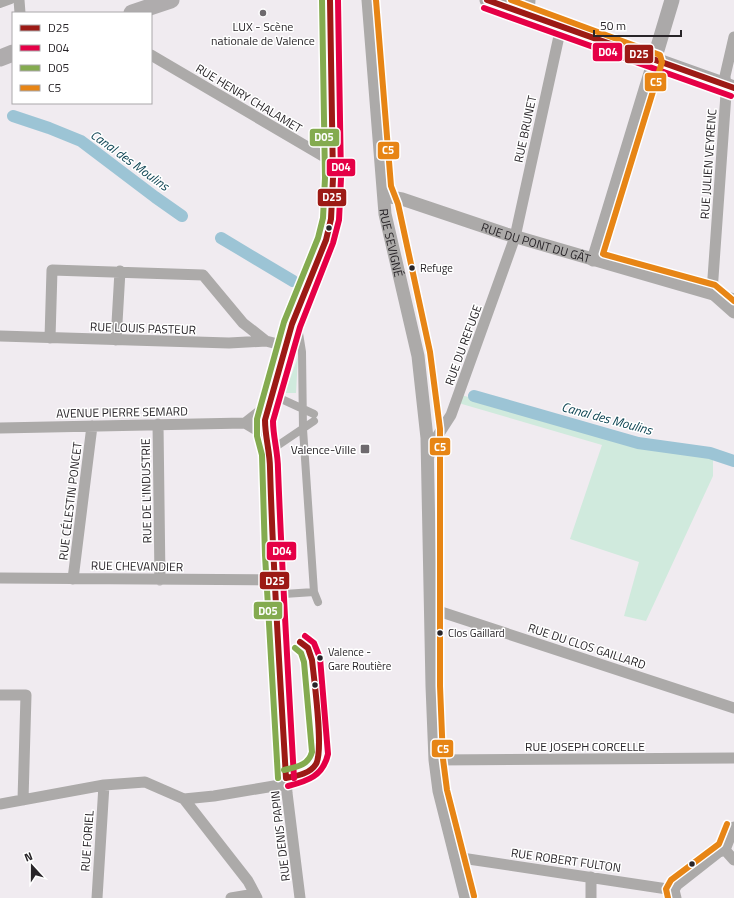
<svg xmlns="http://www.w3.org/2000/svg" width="734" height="898" font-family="'Titillium Web',sans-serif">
<rect width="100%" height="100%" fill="#f0ebf0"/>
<!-- green -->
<path fill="#d0eadd" d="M 298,357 L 296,393 L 285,393 Z
M 458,394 L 608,438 L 713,458 L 713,476 L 646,621 L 624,616 L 639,562 L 570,539 L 602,445 L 455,402 Z"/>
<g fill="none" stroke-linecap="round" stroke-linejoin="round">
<!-- canal -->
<path stroke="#9cc4d5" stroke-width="12" d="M 13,116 L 49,128 L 81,141 L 155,197 L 182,216
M 221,238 L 293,281
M 474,396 L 638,443 L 710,453 L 734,461"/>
<!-- pedestrian -->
<path stroke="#acaaa9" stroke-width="8" d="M 0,4 L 11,0
M 298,327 L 302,352 L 303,429 L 314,592 L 318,602
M 277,397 L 314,414
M 277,446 L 314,421
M 284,594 L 314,592"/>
<!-- minor -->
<path stroke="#acaaa9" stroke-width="11" d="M 19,0 L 20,13
M 529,15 L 530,0
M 151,55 L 328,159 L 332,164 L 333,207 L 329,228 L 321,255 L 292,324 L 268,405 L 265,420 L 265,435 L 270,454 L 273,555 L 287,793 L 300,898
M 712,292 L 726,94 L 725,76 L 734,37
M 0,336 L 229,343 L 266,341 L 285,346
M 50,338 L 52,270 L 203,275 L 243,323 L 266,341
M 116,340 L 120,271
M 245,423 L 268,405
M 158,424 L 160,580
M 0,428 L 245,423 L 265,435
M 429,456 L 433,443 L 451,415 L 515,237 L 561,27
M 0,578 L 274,580
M 73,579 L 92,426
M 432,609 L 734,708
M 0,695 L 26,695 L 23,800
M 435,760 L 734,758
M 184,799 L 214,796 L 286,784
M 0,804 L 104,785 L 145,782 L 184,799 L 248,881 L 257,898
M 725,850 L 734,827
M 725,850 L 734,860
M 455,857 L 674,890
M 97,898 L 104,785
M 231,898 L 255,894
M 591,898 L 591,877
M 676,898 L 674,890 L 677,885 L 719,852 L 725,850"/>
<!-- tertiary -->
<g stroke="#acaaa9" stroke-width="13">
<path id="s1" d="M 368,0 L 385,214 L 418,356 L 427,438 L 432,686 L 435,760 L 439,791 L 466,898"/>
<path id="s2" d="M 385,196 L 402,199 L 506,234 L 734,300"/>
<path d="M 593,260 L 654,60"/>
<path d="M 716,296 L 734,312"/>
</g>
<!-- secondary -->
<path stroke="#aba9a9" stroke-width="15" d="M 487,0 L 734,88
M 654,60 L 672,0"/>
<!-- primary -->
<path stroke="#afacad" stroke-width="17" d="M 132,13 L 171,0
M 0,58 L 13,53"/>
<!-- bus-1 casing -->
<g stroke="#fff" stroke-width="9">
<path id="bus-1" d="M 487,0 L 734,88
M 286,778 C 280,675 273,571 270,468 C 270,452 265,437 265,420 L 292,324 L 326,240 L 331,219 L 333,178 L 330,0
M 286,778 C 296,776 310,774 316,764 C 324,751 314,679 312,660 L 308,648 L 300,642"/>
</g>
<!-- bus-2 casing -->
<g stroke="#fff" stroke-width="9">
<path id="bus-2" d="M 484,8 L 731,96
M 294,778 C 288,675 282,572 278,469 C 278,452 273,437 273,421 L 300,327 L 333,243 L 339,220 L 341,178 L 338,0
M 288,786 C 308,781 323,776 328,754 L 320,658 L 314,643 L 305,636"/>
</g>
<!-- bus-3 casing -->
<g stroke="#fff" stroke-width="9">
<path id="bus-3" d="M 284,770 C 296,767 308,766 312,752 L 304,662 L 301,653 L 295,648
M 278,778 L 265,555 L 262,455 L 257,436 L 257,419 L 284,322 L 318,238 L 323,218 L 325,178 L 322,0"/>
</g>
<!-- bus-4 casing -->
<g stroke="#fff" stroke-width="9">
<path id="bus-4" d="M 376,0 L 391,186 L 398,204 L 430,352 L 440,429 L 440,686 L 443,759 L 447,790 L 474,896
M 511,0 L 660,55 L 662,62 L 603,254 L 715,285 L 734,301
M 668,898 L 666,889 L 671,880 L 719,844 L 727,824"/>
</g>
<!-- bus-1 -->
<use href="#bus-1" stroke="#9c1a15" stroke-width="6"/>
<!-- bus-2 -->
<use href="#bus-2" stroke="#e50046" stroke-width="6"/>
<!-- bus-3 -->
<use href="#bus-3" stroke="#84ab4f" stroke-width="6"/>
<!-- bus-4 -->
<use href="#bus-4" stroke="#e78515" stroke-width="6"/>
</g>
<!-- markers -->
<g fill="#6e6a6e" stroke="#fff" stroke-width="1.5">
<circle cx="263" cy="13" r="4"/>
<rect x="360" y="444" width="10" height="10" rx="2"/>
</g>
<g fill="#282428" stroke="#fff" stroke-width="1.5">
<circle cx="329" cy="228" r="3.5"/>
<circle cx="412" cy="268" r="3.5"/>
<circle cx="440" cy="633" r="3.5"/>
<circle cx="320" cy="658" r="3.5"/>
<circle cx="315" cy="685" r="3.5"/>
<circle cx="692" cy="864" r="3.5"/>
</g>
<g text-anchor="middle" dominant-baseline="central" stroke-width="3" stroke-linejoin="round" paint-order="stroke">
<!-- bus labels -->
<g font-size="11" fill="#282428" stroke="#fff" text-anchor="start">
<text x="420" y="268">Refuge</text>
<text x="448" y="633">Clos Gaillard</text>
<text x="328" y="652">Valence -<tspan x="328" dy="14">Gare Routière</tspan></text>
</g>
<!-- poi labels -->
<g font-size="12" fill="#282428" stroke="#fff">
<text x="263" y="26">LUX - Scène<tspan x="263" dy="14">nationale de Valence</tspan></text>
<text x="356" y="449" text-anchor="end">Valence-Ville</text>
</g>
<!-- street labels -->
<g font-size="12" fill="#282428" stroke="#fff">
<text transform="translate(249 98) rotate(31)">RUE HENRY CHALAMET</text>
<text transform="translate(525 129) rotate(-78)">RUE BRUNET</text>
<text transform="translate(708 164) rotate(-86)">RUE JULIEN VEYRENC</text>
<text stroke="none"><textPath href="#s1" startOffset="244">RUE SEVIGNÉ</textPath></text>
<text stroke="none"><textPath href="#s2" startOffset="158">RUE DU PONT DU GÂT</textPath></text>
<text transform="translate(143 328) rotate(2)">RUE LOUIS PASTEUR</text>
<text transform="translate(463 345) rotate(-70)">RUE DU REFUGE</text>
<text transform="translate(122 412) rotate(-1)">AVENUE PIERRE SEMARD</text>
<text transform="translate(146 491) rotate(-91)">RUE DE L'INDUSTRIE</text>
<text transform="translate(70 501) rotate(-83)">RUE CÉLESTIN PONCET</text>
<text transform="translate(137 566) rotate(1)">RUE CHEVANDIER</text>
<text transform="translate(587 646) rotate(18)">RUE DU CLOS GAILLARD</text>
<text x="585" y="746">RUE JOSEPH CORCELLE</text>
<text transform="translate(280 836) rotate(-97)">RUE DENIS PAPIN</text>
<text transform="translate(87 841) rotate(-86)">RUE FORIEL</text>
<text transform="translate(566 860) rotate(8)">RUE ROBERT FULTON</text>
</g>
<!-- water labels -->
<g font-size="13" font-style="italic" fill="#0f4554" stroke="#fff">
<text transform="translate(130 160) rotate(36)">Canal des Moulins</text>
<text transform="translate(607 418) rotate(15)">Canal des Moulins</text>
</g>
</g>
<g stroke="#fff" stroke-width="1.5">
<rect x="592" y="42" width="31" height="20" rx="4" fill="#e50046"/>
<rect x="624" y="44" width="30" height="20" rx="4" fill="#9c1a15"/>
<rect x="644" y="72" width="23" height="20" rx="4" fill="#e78515"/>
<rect x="309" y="128" width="31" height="19" rx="4" fill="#84ab4f"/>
<rect x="377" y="141" width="23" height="19" rx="4" fill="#e78515"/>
<rect x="326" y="158" width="30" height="19" rx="4" fill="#e50046"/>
<rect x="317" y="188" width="30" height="19" rx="4" fill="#9c1a15"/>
<rect x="429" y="437" width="22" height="19" rx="4" fill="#e78515"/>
<rect x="266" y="541" width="31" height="20" rx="4" fill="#e50046"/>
<rect x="259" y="571" width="31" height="19" rx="4" fill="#9c1a15"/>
<rect x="253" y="601" width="30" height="19" rx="4" fill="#84ab4f"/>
<rect x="431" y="739" width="23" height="19" rx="4" fill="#e78515"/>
</g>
<g font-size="11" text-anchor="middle" font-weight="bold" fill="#fff">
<text x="608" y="56">D04</text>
<text x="639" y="58">D25</text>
<text x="656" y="86">C5</text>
<text x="324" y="141">D05</text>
<text x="388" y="154">C5</text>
<text x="341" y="171">D04</text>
<text x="332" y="201">D25</text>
<text x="440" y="451">C5</text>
<text x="282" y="555">D04</text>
<text x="275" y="585">D25</text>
<text x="268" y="615">D05</text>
<text x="443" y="753">C5</text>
</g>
<!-- legend -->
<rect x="12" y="12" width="140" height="92" fill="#ffffff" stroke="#a9a7a9"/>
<rect x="20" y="25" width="20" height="6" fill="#9c1a15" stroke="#a9a7a9"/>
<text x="48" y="32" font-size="12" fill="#282428">D25</text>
<rect x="20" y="45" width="20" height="6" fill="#e50046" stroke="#a9a7a9"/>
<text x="48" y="52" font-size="12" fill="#282428">D04</text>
<rect x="20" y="65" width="20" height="6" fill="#84ab4f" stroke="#a9a7a9"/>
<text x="48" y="72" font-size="12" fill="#282428">D05</text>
<rect x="20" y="85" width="20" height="6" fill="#e78515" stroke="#a9a7a9"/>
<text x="48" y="92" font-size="12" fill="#282428">C5</text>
<!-- north arrow -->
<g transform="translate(32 866) rotate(339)" stroke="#ffffff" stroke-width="3" paint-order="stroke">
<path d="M0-3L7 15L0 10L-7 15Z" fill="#282428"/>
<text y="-6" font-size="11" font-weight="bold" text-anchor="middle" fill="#282428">N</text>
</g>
<!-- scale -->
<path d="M594 30v6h87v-6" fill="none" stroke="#282428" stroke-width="2"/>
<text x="600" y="30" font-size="12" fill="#282428" stroke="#ffffff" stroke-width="3" paint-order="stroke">50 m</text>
</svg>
